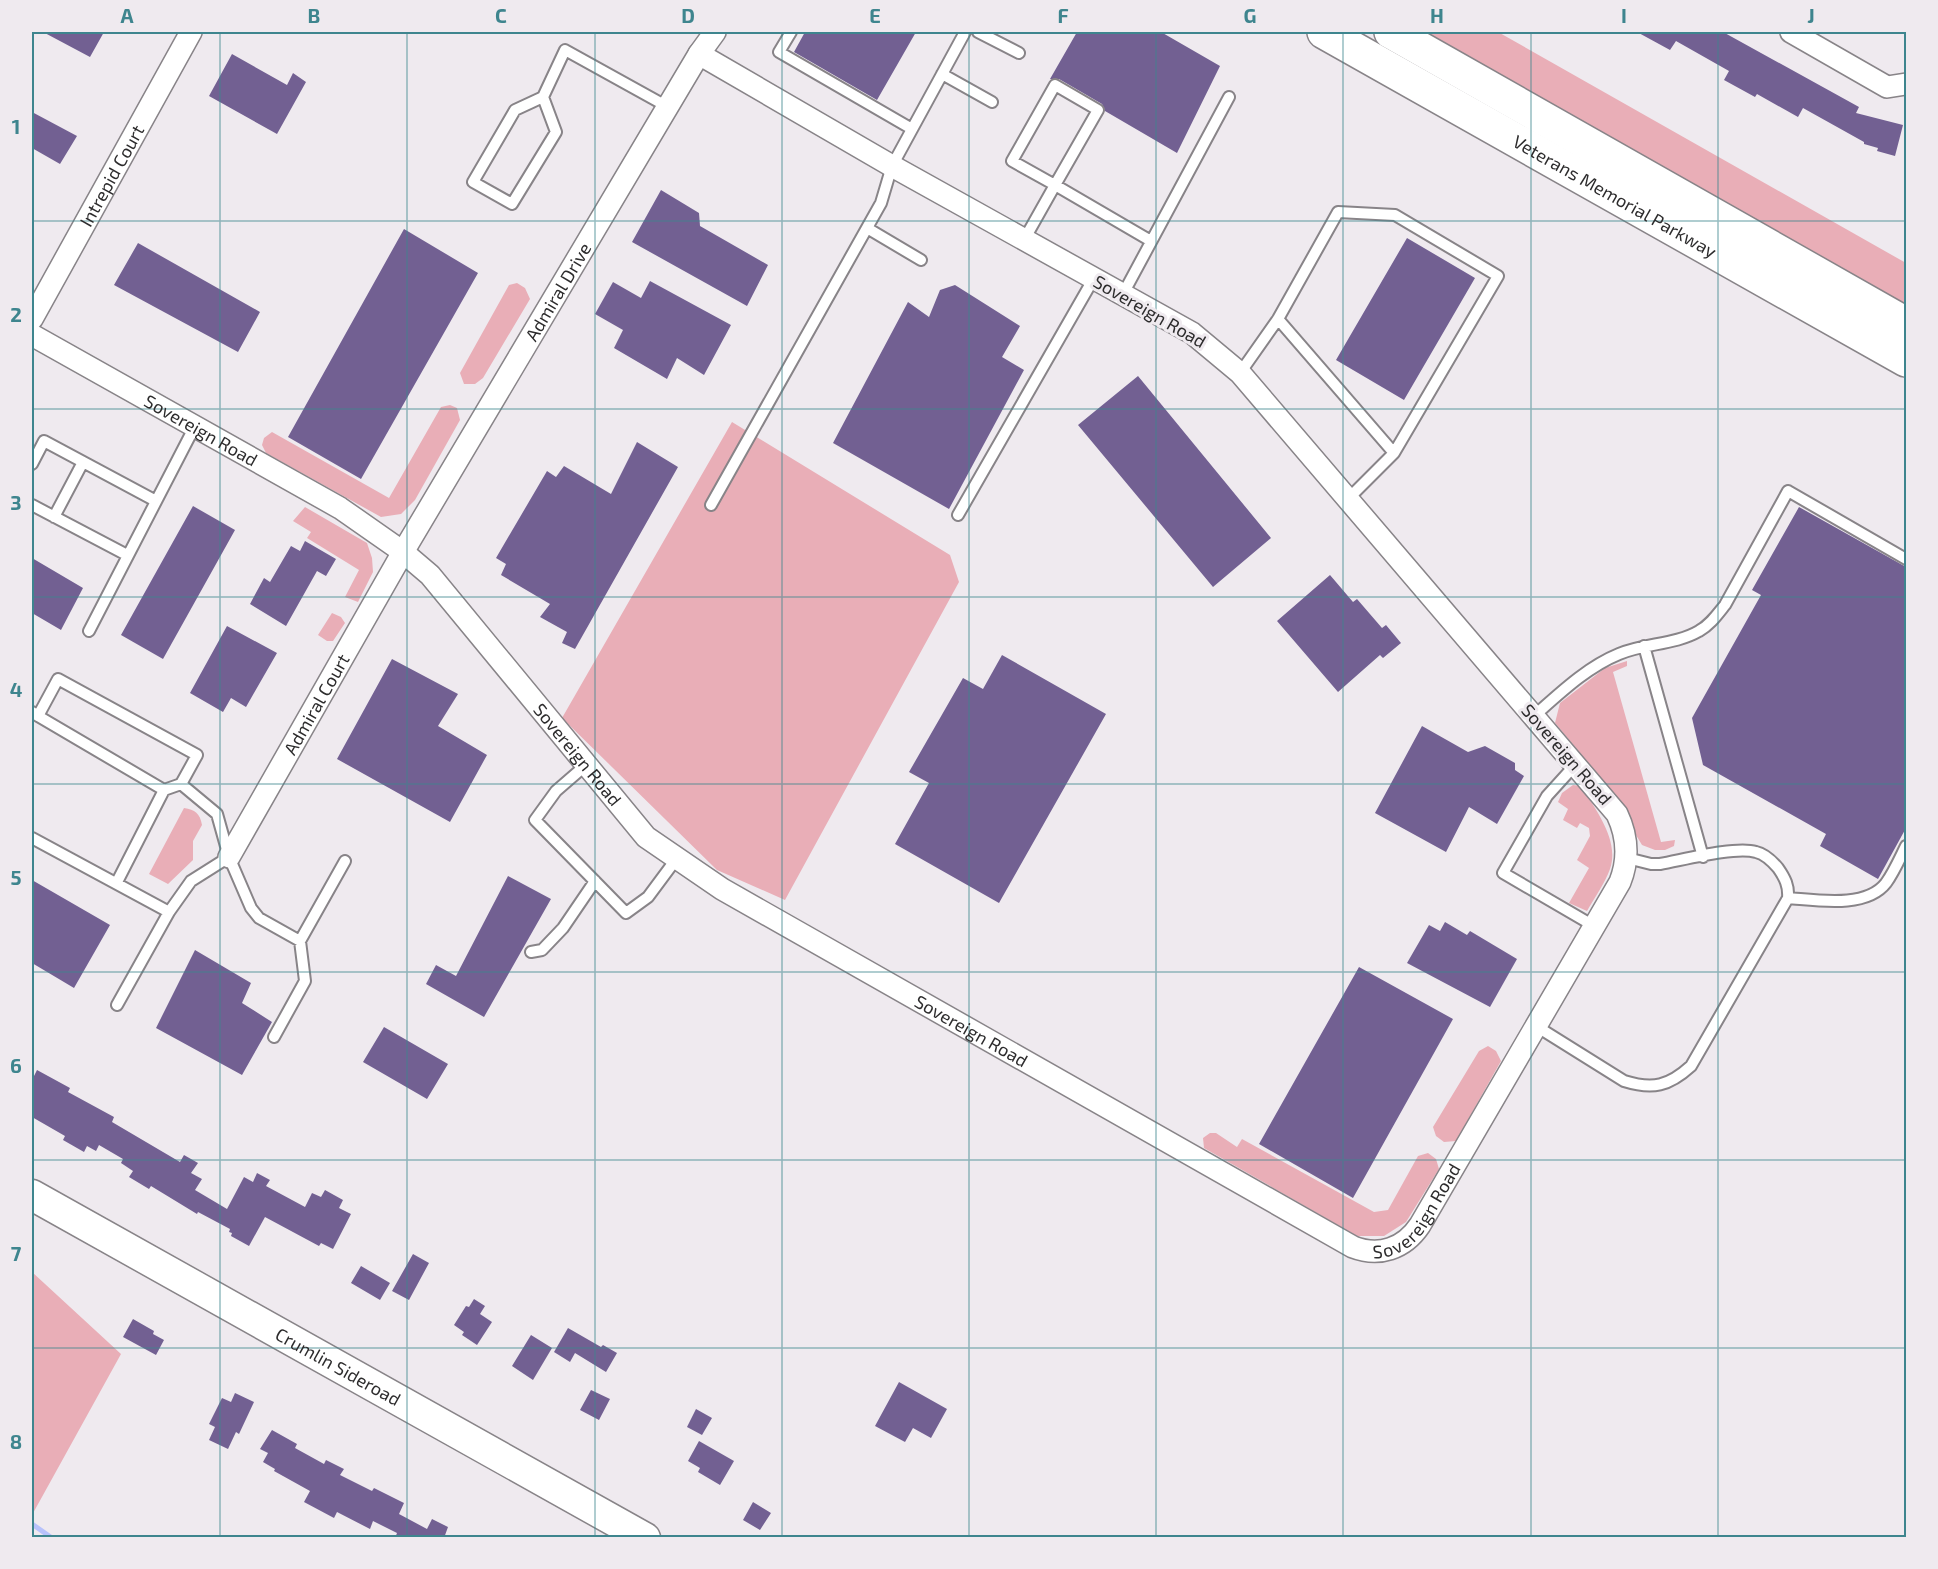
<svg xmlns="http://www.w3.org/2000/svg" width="1938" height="1569" font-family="'Exo 2',sans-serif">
<rect width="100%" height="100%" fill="#efeaef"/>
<!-- green -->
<path fill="#e9aeb7" d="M 1426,32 L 1498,32 L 1906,263 L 1906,305 Z
M 517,283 L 525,288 L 530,299 L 483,378 L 475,384 L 464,384 L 460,373 L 509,285 Z
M 450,405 L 457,408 L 460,420 L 415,500 L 401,514 L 381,517 L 266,453 L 262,445 L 264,438 L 272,432 L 389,498 L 441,407 Z
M 732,422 L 950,555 L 959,582 L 785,900 L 717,870 L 562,718 Z
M 305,507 L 367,543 L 372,558 L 373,572 L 358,602 L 345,597 L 359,570 L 307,538 L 311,532 L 293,521 Z
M 332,613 L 341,617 L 345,623 L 333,641 L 327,641 L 318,635 Z
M 1627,661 L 1627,666 L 1613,672 L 1661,842 L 1675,840 L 1674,846 L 1665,850 L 1655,850 L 1642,845 L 1604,782 L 1555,723 L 1560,703 L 1605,668 Z
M 1573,785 L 1581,786 C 1595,809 1620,840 1610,869 C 1605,883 1595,897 1587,911 L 1569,903 L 1589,868 L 1577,860 L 1590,836 L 1589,828 L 1580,823 L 1577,828 L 1563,820 L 1568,809 L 1558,802 L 1562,793 Z
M 184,808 C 195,810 200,813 202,825 L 193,841 L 193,860 L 168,884 L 149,874 Z
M 1488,1046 L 1496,1051 L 1501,1061 L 1456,1141 L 1444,1142 L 1436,1136 L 1433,1127 L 1479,1051 Z
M 1210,1133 L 1216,1133 L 1237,1147 L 1242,1139 L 1374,1212 L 1388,1210 L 1418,1156 L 1428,1153 L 1436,1159 L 1439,1169 L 1406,1222 L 1384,1236 L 1357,1236 L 1204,1148 L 1203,1138 Z
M 32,1272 L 121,1354 L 32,1515 Z"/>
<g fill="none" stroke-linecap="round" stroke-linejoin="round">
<!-- stream -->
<path stroke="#b8c2fb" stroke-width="5" d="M 32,1524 L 52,1538"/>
</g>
<!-- building -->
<path fill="#726092" d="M 43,32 L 104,32 L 90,57 Z
M 805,32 L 916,32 L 877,100 L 794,52 Z
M 1077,32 L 1161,32 L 1220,66 L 1177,153 L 1105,111 L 1102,104 L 1059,79 L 1050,79 Z
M 1637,32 L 1723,32 L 1859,107 L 1856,113 L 1903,125 L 1895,156 L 1877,151 L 1878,148 L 1864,144 L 1864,142 L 1803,108 L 1798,117 L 1757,94 L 1755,97 L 1724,80 L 1729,71 L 1676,41 L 1670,50 Z
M 232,54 L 287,85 L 293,73 L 306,82 L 277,134 L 209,96 Z
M 32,112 L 77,136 L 60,164 L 32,148 Z
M 661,190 L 699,213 L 700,226 L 768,265 L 747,306 L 632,242 Z
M 404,229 L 478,273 L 361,479 L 288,437 Z
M 1407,238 L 1475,278 L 1404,400 L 1336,360 Z
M 138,243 L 260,312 L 238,352 L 114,285 Z
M 650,281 L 731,325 L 704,375 L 677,358 L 667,379 L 614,348 L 623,330 L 595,314 L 613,282 L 641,298 Z
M 955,285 L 1020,326 L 1002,357 L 1024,370 L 949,509 L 833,443 L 908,302 L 929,317 L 940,290 Z
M 1138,376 L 1271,538 L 1213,587 L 1078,425 Z
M 637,442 L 678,467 L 575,649 L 562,643 L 567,632 L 540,617 L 550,604 L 501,575 L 506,564 L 496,558 L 547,471 L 556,477 L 564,466 L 611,494 Z
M 193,506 L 235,530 L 163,659 L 121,635 Z
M 1799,507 L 1906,567 L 1906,828 L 1878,879 L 1820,846 L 1826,834 L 1703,765 L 1692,718 L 1761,595 L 1752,590 Z
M 305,541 L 336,559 L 326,576 L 317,571 L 286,626 L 250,604 L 264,578 L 270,582 L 291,546 L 300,551 Z
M 32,558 L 83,588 L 61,630 L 32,613 Z
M 1330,575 L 1353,602 L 1357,599 L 1382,628 L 1386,625 L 1401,643 L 1383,658 L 1380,655 L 1338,692 L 1277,621 Z
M 227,626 L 277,653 L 246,707 L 231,698 L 223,712 L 190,693 Z
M 1002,655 L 1106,714 L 999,903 L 895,844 L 929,783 L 909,772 L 963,678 L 983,689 Z
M 392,659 L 458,694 L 438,726 L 487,755 L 450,822 L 337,759 Z
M 1422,726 L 1468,752 L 1485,746 L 1515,763 L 1515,770 L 1524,776 L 1497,824 L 1469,807 L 1446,852 L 1375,813 Z
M 508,876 L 551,899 L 484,1017 L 426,984 L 436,965 L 456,976 Z
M 32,880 L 110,925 L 74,988 L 32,963 Z
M 1445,922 L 1467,935 L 1470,931 L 1517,959 L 1490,1007 L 1407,963 L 1429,925 L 1440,931 Z
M 195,950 L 251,983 L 242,1003 L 272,1022 L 242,1075 L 156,1028 Z
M 1359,967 L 1453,1019 L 1353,1198 L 1259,1144 Z
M 384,1027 L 448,1064 L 427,1099 L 363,1062 Z
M 37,1070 L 70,1088 L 68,1092 L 114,1117 L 112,1122 L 180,1162 L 184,1155 L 198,1163 L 191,1173 L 202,1179 L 195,1190 L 227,1209 L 244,1177 L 253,1182 L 257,1173 L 270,1180 L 266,1186 L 305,1207 L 312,1193 L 321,1197 L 325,1190 L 343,1200 L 339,1208 L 351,1214 L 333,1249 L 321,1243 L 319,1246 L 265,1217 L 249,1246 L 231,1236 L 232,1233 L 229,1232 L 230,1229 L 198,1212 L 197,1214 L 151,1186 L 149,1189 L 129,1177 L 133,1171 L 121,1163 L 123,1159 L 99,1145 L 96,1151 L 87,1146 L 84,1152 L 63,1140 L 65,1136 L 32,1117 L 32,1080 Z
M 413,1254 L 429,1263 L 409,1300 L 392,1291 Z
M 361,1266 L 390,1283 L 380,1300 L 351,1283 Z
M 474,1299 L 485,1306 L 480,1314 L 492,1322 L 477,1345 L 462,1335 L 464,1332 L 454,1325 L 466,1306 L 469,1307 Z
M 133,1319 L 154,1331 L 153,1334 L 164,1340 L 156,1355 L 123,1337 Z
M 568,1328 L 601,1347 L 603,1345 L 617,1353 L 606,1372 L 575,1353 L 570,1362 L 554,1352 Z
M 531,1335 L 552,1348 L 533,1380 L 512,1366 Z
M 899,1382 L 947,1409 L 931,1438 L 913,1428 L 905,1442 L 875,1426 Z
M 591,1390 L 610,1399 L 599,1420 L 580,1410 Z
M 235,1393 L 254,1402 L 239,1434 L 236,1432 L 228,1449 L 209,1440 L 215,1427 L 209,1424 L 222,1398 L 231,1402 Z
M 696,1409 L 712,1418 L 702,1435 L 687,1427 Z
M 272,1430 L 297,1444 L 295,1448 L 324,1464 L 326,1460 L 344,1469 L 340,1475 L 372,1491 L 374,1488 L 404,1503 L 399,1514 L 427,1529 L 432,1519 L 448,1527 L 444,1538 L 395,1538 L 397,1533 L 373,1521 L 370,1529 L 337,1512 L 334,1518 L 304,1502 L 310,1491 L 274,1471 L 275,1469 L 263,1462 L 268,1453 L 260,1449 Z
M 699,1441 L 734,1461 L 720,1485 L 698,1472 L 700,1468 L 688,1461 Z
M 753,1502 L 771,1513 L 760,1530 L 743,1520 Z"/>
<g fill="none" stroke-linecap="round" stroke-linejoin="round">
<!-- lane casing -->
<g stroke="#888488" stroke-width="14">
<path id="lane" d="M 791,32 L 779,52 L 912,129
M 978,32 L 1019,53
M 942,74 L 992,102
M 1055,85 L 1098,110 L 1055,185 L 1012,161 Z
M 543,97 L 556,132 L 512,204 L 473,182 L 515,110 L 543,97 L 565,50 L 668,107
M 867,228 L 921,260
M 1024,240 L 1055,185 L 1151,241
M 1123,294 L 1229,97
M 1278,319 L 1394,453
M 1240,373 L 1278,319 L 1338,212 L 1395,215 L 1498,276 L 1394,453 L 1348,499
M 32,464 L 44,441 L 156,501
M 32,505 L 127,555
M 711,505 L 881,203 L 892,166 L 965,32
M 958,515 L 1094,278
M 54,517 L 83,462
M 89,631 L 195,426
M 1644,646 L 1703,857
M 32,712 L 38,716 L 58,679 L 197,755 L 181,784 L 217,814 L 229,857 L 251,908 L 259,918 L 300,941 L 345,861
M 38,716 L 164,790
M 1534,716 C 1560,693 1587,667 1619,654 C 1645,643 1675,645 1699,631 C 1710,625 1717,615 1725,605 L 1788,491 L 1906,559
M 1576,764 L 1547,796 L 1503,873 L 1594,926
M 586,765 L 556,791 L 535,820 L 626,913 L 648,897 L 677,858
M 32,838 L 169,912 L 191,881 L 229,857
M 117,882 L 164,790 L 181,784
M 1788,898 C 1816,900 1866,909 1886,883 C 1894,872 1900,858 1906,846
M 531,952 L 542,950 L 563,928 L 595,881
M 117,1005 L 169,912
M 1536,1026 L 1624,1081 C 1653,1090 1669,1086 1691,1066 L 1788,898 C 1789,886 1785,878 1778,868 C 1772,861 1765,854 1756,852 C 1735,846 1683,860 1660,864 L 1651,864 L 1627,858
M 274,1037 L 305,981 L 300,941"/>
</g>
<!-- street casing -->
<g stroke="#888488" stroke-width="24">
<g id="street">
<path d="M 1791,32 L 1887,87 L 1906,84"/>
<path id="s1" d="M 32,319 L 191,32"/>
<path id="s2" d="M 32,335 L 340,508 L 403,552 L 430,575 L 646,837 L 722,889 L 1353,1247 C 1379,1257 1404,1249 1420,1225 L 1620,882 C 1629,859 1628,837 1617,814 L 1240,373 L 1192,333 L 892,166 L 699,54"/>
<path id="s3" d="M 229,857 L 403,552 L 699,54 L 715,32"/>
</g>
</g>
<!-- secondary casing -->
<g stroke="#888488" stroke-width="33">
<g id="secondary">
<path id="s4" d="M 32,1195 L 645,1538"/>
</g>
</g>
<!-- highway casing -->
<g stroke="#888488" stroke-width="36">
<g id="highway">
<path id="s5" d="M 1324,32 L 1906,360"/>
<path d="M 1391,32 L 1906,324"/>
</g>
</g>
<!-- lane -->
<use href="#lane" stroke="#fff" stroke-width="10"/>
<!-- street -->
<use href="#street" stroke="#fff" stroke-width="21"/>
<!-- secondary -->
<use href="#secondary" stroke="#fff" stroke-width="30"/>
<!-- highway -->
<use href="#highway" stroke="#fff" stroke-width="33"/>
</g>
<!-- grid -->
<path fill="none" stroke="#3e858e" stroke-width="1.5" stroke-opacity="0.55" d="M 220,32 L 220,1538M 407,32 L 407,1538M 595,32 L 595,1538M 782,32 L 782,1538M 969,32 L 969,1538M 1156,32 L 1156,1538M 1343,32 L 1343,1538M 1531,32 L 1531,1538M 1718,32 L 1718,1538M 32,221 L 1906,221M 32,409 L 1906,409M 32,597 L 1906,597M 32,784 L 1906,784M 32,972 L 1906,972M 32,1160 L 1906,1160M 32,1348 L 1906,1348"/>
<g text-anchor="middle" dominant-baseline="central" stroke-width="6" stroke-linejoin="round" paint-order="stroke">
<!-- street labels -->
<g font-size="18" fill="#2d2c2d" stroke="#efeaef">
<text stroke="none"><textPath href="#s1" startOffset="164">Intrepid Court</textPath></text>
<text stroke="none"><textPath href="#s5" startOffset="334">Veterans Memorial Parkway</textPath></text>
<text stroke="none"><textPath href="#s3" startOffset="654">Admiral Drive</textPath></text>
<text transform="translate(1150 311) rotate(30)">Sovereign Road</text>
<text stroke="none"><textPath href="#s2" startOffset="194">Sovereign Road</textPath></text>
<text stroke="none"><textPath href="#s3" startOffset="176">Admiral Court</textPath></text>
<text stroke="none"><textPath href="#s2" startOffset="698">Sovereign Road</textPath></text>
<text transform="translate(1567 754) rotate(49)">Sovereign Road</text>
<text stroke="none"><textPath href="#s2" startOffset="1184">Sovereign Road</textPath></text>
<text stroke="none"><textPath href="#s2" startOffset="1706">Sovereign Road</textPath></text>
<text stroke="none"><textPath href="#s4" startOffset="351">Crumlin Sideroad</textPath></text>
</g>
</g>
<!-- border -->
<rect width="1938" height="1569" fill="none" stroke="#efeaef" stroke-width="66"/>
<rect x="33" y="33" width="1872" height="1503" fill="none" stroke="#3e858e" stroke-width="2"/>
<g font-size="20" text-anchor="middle" font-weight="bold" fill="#3e858e">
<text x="127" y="23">A</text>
<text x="314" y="23">B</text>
<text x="501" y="23">C</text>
<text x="688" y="23">D</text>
<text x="875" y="23">E</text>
<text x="1063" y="23">F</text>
<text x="1250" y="23">G</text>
<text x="1437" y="23">H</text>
<text x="1624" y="23">I</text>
<text x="1811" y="23">J</text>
<text x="16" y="134">1</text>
<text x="16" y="322">2</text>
<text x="16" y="510">3</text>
<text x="16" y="697">4</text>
<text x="16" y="885">5</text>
<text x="16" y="1073">6</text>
<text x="16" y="1261">7</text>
<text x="16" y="1449">8</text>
</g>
</svg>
